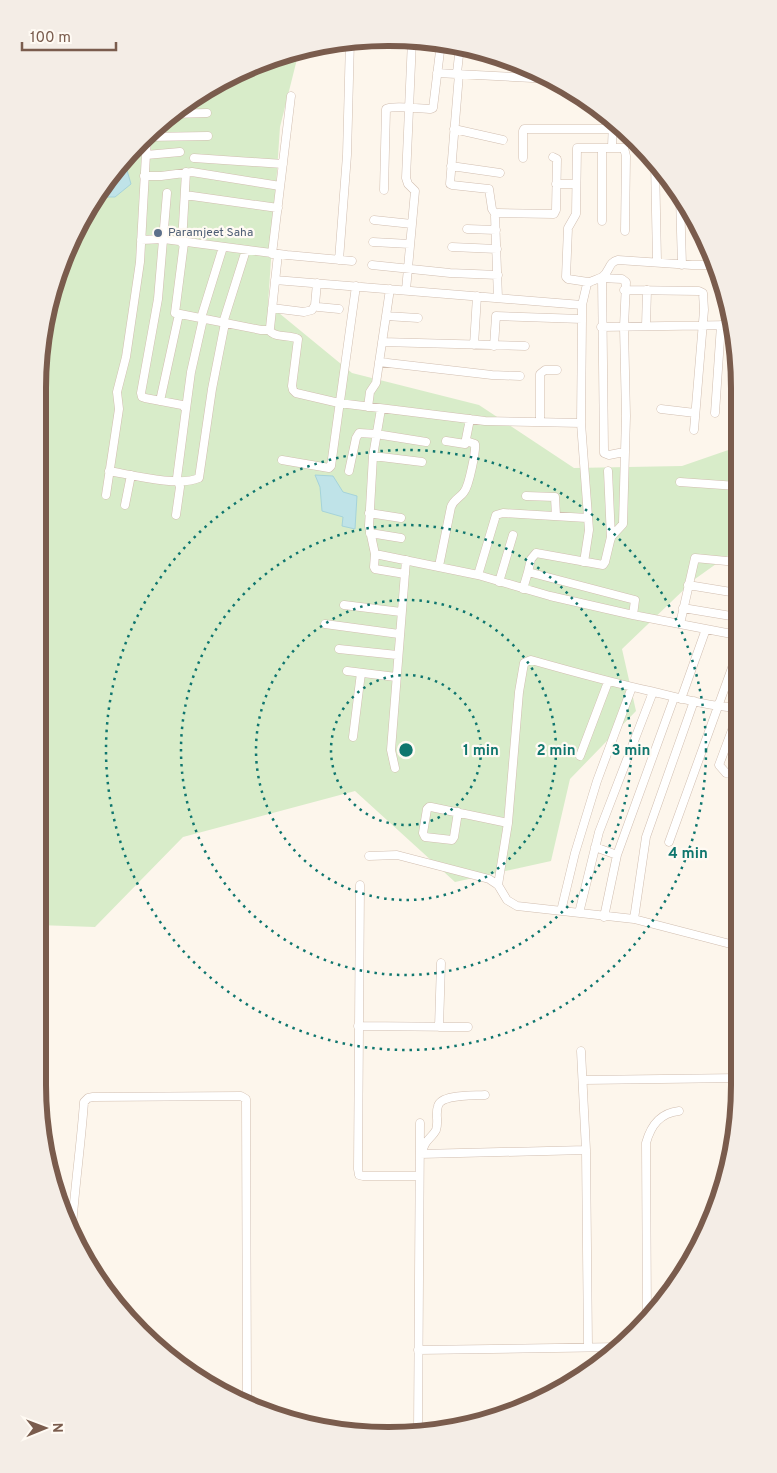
<svg xmlns="http://www.w3.org/2000/svg" width="777" height="1473" font-family="Overpass,sans-serif">
<style>
.green{fill:#d8ecc9}
.water{fill:#bfe3e8;stroke:#a5d3da}
.lines{fill:none;stroke-linecap:round;stroke-linejoin:round}
.minor-casing{stroke:#d1beb0;stroke-width:9}
.minor{stroke:#fff;stroke-width:8}
.ring{fill:none;stroke:#0f766e;stroke-width:2.5;stroke-dasharray:2.5 5}
.service-dot{fill:#5c6f8a;stroke:#fffaf3;stroke-width:2}
.labels{text-anchor:middle;dominant-baseline:central;stroke-width:4.5;stroke-linejoin:round;paint-order:stroke}
.service-label{font-size:12px;fill:#4e5e75;stroke:#fffaf3;text-anchor:start}
.rim{fill:none;stroke:#7a5c4d;stroke-width:6}
.centre{fill:#0f766e;stroke:#fffaf3;stroke-width:2.5}
.ring-label{font-size:15px;text-anchor:middle;font-weight:bold;fill:#0f766e;stroke:#fffaf3;stroke-width:4.5;stroke-linejoin:round;paint-order:stroke}
</style>
<rect width="100%" height="100%" fill="#fdf6ec"/>
<path class="green" d="M299 51 280 127 268 304 352 373 479 405 574 468 682 466 737 447V549L695 579 622 649 636 711 570 779 551 861 455 882 355 791 183 837 95 927 38 925V366L50 297 74 233 110 175 157 124 213 84 276 56Z"/>
<path class="water" d="M124 160 131 184 115 197H102C100 182 114 170 124 160Z
M315 475 333 476 343 492 357 496 355 529 342 526 343 517 322 511 320 487Z"/>
<g class="lines">
<defs>
<path id="minor" d="M395 39 423 40
M437 73 552 79
M457 73 460 46
M459 74 450 184 452 185 489 189 492 209 496 215
M172 114 207 113
M454 129 503 140
M146 137 208 136
M612 147 613 120
M602 148V221
M146 155 180 152
M194 158 283 164
M523 158V131L524 129H613
M655 162 657 261
M451 166 500 173
M144 176H161L192 172 280 186
M556 184H575
M384 190 386 109C393 105 421 109 431 109L433 108 441 43
M167 193 158 299 141 393 142 397 145 398 182 405 186 409 177 478 180 487 176 515
M185 195 278 208
M680 197 682 265
M374 220 412 224
M467 229 496 230
M141 240 164 239 287 255 352 261
M373 242 410 244
M182 243 186 172
M184 243 175 313 261 330H268L270 328 278 254
M452 247 497 249
M272 254 291 96
M339 260 347 155 350 40
M372 265 450 273 498 275
M602 277 604 450V453L609 455 624 452
M275 280 582 305
M588 282 568 279 566 277 568 228 576 214 577 148H624L626 156 625 231
M317 283 315 305 318 307 339 309
M406 290 415 191 408 184 406 178 412 40
M624 290 699 291 703 293 704 310 694 430
M498 298 495 216 498 213 554 214 556 210 557 159 553 157
M272 308 304 312 312 310 315 305
M386 316 418 318
M201 318 223 247
M223 323 246 250
M646 326 647 290
M601 327 732 325
M269 330C276 339 289 334 298 339L292 386 293 390 296 393 339 403 485 421 581 423
M382 342 525 346
M474 345 477 296
M494 346 496 316 582 319
M379 362 492 375 520 376
M160 401 179 314
M368 407 370 392 376 383 390 289
M186 409 191 372 203 319
M381 409 373 456 369 526 375 554 478 575
M661 409 695 413
M715 413 721 325
M540 422V374L545 370H557
M446 441 465 444 470 419
M373 456 422 462
M282 460 329 468 331 466 356 286
M109 471C132 475 179 487 199 478L212 389 225 323
M349 471 356 438 359 433 376 434 426 442
M608 471 611 538
M680 482 737 486
M106 495 119 409 117 392 126 357 140 262 147 136
M526 496 555 497 556 516
M125 505 131 475
M369 513 401 518
M587 518 503 513 496 515 478 575 550 596 633 615 737 635
M370 533 401 538
M375 554 374 567 375 569 405 574
M584 562 589 530 581 423 582 319V305L587 284C591 280 597 280 602 277 610 272 608 262 618 260L692 265H716
M439 566 451 507C454 499 460 498 464 492 469 486 476 451 475 444L466 441
M528 572 531 559 536 553 603 565 605 562 611 537 623 524 626 416 624 327 626 282 622 279 601 278
M499 582 513 535
M688 585 737 593
M523 589 528 572 635 600 633 615
M344 605 401 612
M683 608 737 617
M325 624 399 634
M680 624 695 558 737 562
M339 649 397 655
M347 671 396 677
M681 699 706 629
M738 714 719 765 726 773 738 776
M353 737 361 673
M580 756 608 682
M395 768 391 750 406 560
M458 812 454 837 452 840 425 837 423 833 427 809 429 807H431L508 823
M669 842 737 654
M595 847 617 855
M369 856 397 855 489 879 498 885 507 900 517 906 634 919 738 946
M360 885 358 1169 359 1175 363 1176H419
M498 885 508 823 519 692 524 663 531 660C570 671 610 682 650 691 679 698 708 706 738 708
M561 911 575 853 597 781 632 687
M579 913 599 832 653 692
M604 917 617 855 674 698
M634 919 646 837 694 701
M358 1026 468 1027
M439 1027 441 963
M581 1051 586 1150 588 1346
M584 1080 739 1078
M423 1153C422 1142 432 1138 436 1130 439 1122 435 1114 438 1106 441 1094 474 1096 485 1095
M420 1154 586 1150
M72 1227C75 1185 81 1144 84 1102L88 1098 93 1097 241 1096 246 1099 247 1400
M647 1319 646 1143C651 1125 660 1113 679 1111
M418 1350 620 1347
M418 1433 420 1123"/>
</defs>
<use href="#minor" class="minor-casing"/>
<use href="#minor" class="minor"/>
</g>
<g class="ring">
<circle cx="406" cy="750" r="75"/>
<circle cx="406" cy="750" r="150"/>
<circle cx="406" cy="750" r="225"/>
<circle cx="406" cy="750" r="300"/>
</g>
<circle class="service-dot" cx="158" cy="233" r="5"/>
<g class="labels">
<g class="service-label">
<text x="168" y="233">Paramjeet Saha</text>
</g>
</g>
<path d="M0 0H777V1473H0ZM388 46H389A342 342 0 0 1 731 388V1085A342 342 0 0 1 389 1427H388A342 342 0 0 1 46 1085V388A342 342 0 0 1 388 46Z" fill="#f4ede6" fill-rule="evenodd"/>
<path class="rim" d="M388 46H389A342 342 0 0 1 731 388V1085A342 342 0 0 1 389 1427H388A342 342 0 0 1 46 1085V388A342 342 0 0 1 388 46Z"/>
<circle cx="406" cy="750" r="8" class="centre"/>
<g class="ring-label">
<text x="481" y="755">1 min</text>
<text x="556" y="755">2 min</text>
<text x="631" y="755">3 min</text>
<text x="688" y="858">4 min</text>
</g>
<g transform="translate(45 1428) rotate(89)" stroke="#fffaf3" stroke-width="4" paint-order="stroke">
<path d="M0-4L9 19L0 12L-9 19Z" fill="#7a5c4d"/>
<text y="-8" font-size="14" font-weight="bold" text-anchor="middle" fill="#7a5c4d">N</text>
</g>
<path d="M22 42v8h94v-8" fill="none" stroke="#7a5c4d" stroke-width="2.5"/>
<text x="30" y="42" font-size="15" fill="#7a5c4d" stroke="#fffaf3" stroke-width="4" paint-order="stroke">100 m</text>
</svg>
